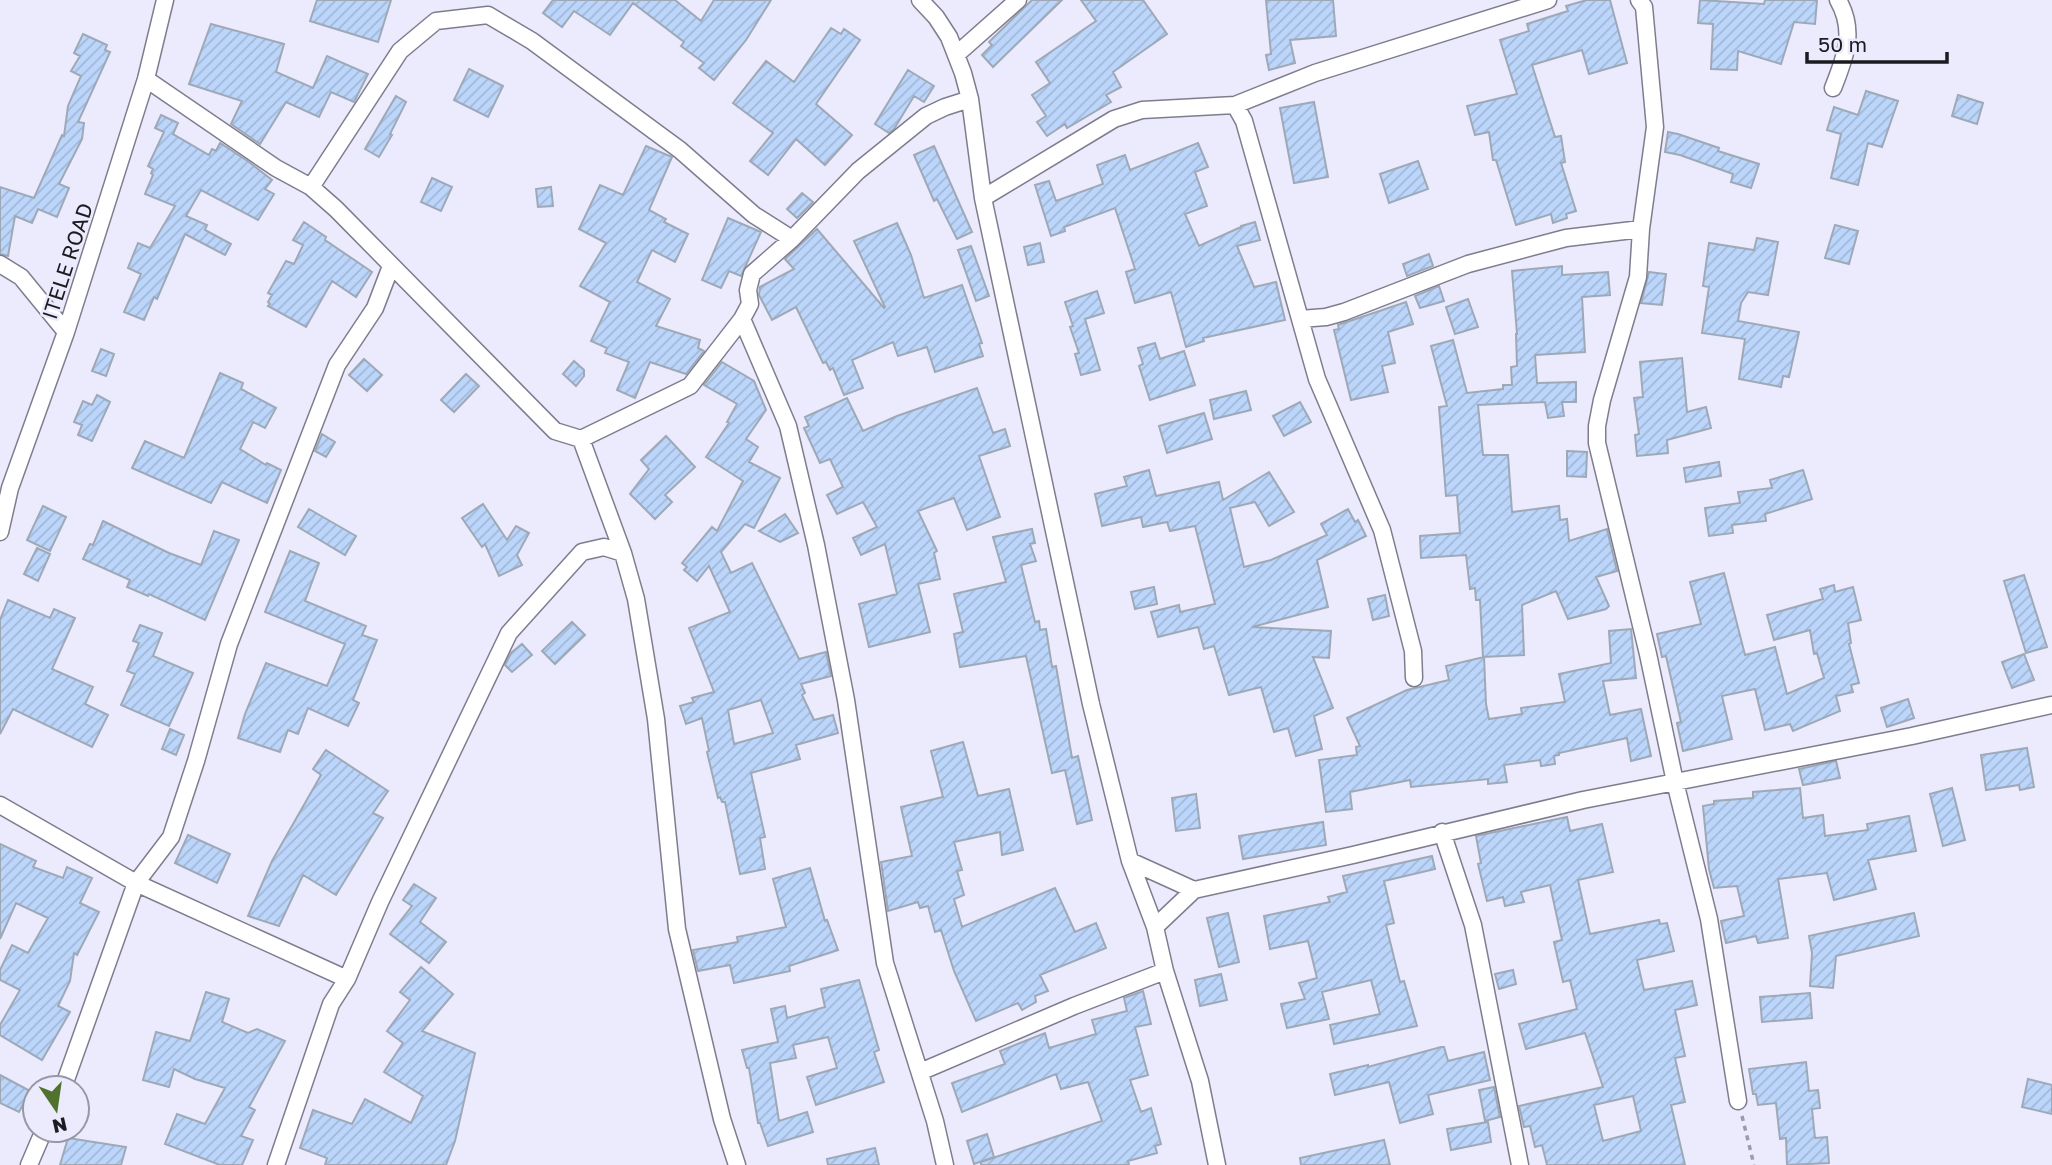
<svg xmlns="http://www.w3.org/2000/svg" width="2052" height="1165" font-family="'Golos Text',sans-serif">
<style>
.building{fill:url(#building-hatch);stroke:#9ea9b8;stroke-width:2;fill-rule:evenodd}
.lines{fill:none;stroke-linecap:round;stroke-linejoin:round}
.street-casing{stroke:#7e7d8d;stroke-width:19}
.path{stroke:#9c9ba9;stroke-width:3.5;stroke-dasharray:5 5;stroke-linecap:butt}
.street{stroke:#fff;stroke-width:16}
.labels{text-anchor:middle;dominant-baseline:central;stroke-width:5;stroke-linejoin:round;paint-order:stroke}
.street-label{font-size:21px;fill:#1b1b21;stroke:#eceafd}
</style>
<defs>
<pattern id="building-hatch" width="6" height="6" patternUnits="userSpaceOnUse" patternTransform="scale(1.75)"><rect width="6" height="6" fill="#bcd6fb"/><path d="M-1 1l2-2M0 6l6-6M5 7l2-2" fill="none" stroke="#a1b7d7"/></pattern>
</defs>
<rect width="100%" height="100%" fill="#eceafd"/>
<path class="building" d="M317 0H391L378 42 310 21Z
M553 0H675L701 21 714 0H771L746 40 714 80 699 68 704 63 681 46 684 42 633 3 610 35 574 11 562 27 543 13Z
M1032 0H1062L993 67 982 55 992 45 989 42Z
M1081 0H1143L1167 34 1113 72 1121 87 1106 95 1111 102 1067 128 1065 124 1047 136 1037 122 1046 116 1032 95 1050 83 1036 62 1096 21Z
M1266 0H1333L1336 36 1290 40 1295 63 1269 70 1266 55 1271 54Z
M1587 0H1610L1627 63 1589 74 1582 50 1532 65 1555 137 1561 136 1565 162 1561 163 1576 211 1566 214 1567 218 1553 223 1551 214 1516 225 1496 160H1493L1489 132 1475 135 1467 106 1517 94 1500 40 1529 31 1527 24 1568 11 1566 6Z
M1700 0 1764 4 1765 0H1817L1815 24 1794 22 1781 64 1738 51 1737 70 1711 69 1713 24 1698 23Z
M211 24 284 44 276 72 313 88 327 56 368 74 354 102 331 92 319 117 286 102 260 144 231 124 242 101 189 84Z
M831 28 841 34 844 29 860 40 816 104 852 135 825 165 796 139 768 175 750 161 773 133 733 103 766 61 794 82Z
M83 34 107 45 105 50 110 52 78 122 84 123 82 139 59 184 69 188 57 217 38 209 32 223 15 216 8 256 0 254V187L34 198 62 135 64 136 68 106 81 76 71 71 80 56 74 53Z
M469 69 503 86 488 117 454 100Z
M908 70 934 86 924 102 914 96 894 129 889 133 875 124Z
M1866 91 1898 101 1882 147 1868 143 1858 185 1831 178 1841 134 1827 130 1834 107 1858 115Z
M1958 95 1983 103 1977 124 1952 116Z
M396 96 406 102 390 134 392 135 379 157 365 149Z
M1314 102 1328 177 1294 183 1280 108Z
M161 115 178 123 173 134 209 155 212 149 216 151 220 143 249 162 272 180 265 189 274 194 258 220 201 190 186 216 207 225 205 230 231 244 225 255 185 234 157 299 154 297 144 320 124 312 141 274 128 268 138 243 150 248 175 206 145 194 153 175 151 173 153 169 148 166 164 132 155 128Z
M1668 132 1678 134 1719 148 1718 151 1759 164 1751 188 1731 182 1733 174 1680 155 1665 152Z
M1198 143 1208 167 1195 172 1207 206 1185 214 1199 246 1241 227V226L1255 222 1260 240 1237 246 1254 287 1276 282 1285 320 1203 338 1204 341 1186 347 1171 292 1135 303 1126 272 1135 269 1115 208 1064 227 1065 231 1051 236 1035 185 1049 181 1056 201 1103 184 1097 165 1125 155 1130 170Z
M646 146 672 157 649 210 666 219 664 222 688 234 675 262 652 250 637 282 670 299 656 326 700 340 698 348 704 351 686 374 650 362 635 398 617 390 629 362 605 353 607 348 591 341 610 302 580 286 606 243 579 229 600 185 623 195Z
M934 146 972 232 957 239 937 199 934 201 914 155Z
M1418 161 1428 189 1389 203 1380 174Z
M432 178 452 187 441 211 421 202Z
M551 187 553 206 538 207 536 189Z
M802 193 813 202 797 218 787 209Z
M728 218 761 232 741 276 729 271 721 288 702 280Z
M304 222 326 237 325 240 372 272 356 297 332 281 306 327 268 306 270 304 268 302 272 295 268 293 286 261 294 264 303 245 293 240Z
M897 223 911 255 924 298 962 285 982 343 979 344 983 356 935 372 927 347 898 356 893 342 852 360 863 388 844 395 833 368 830 370 826 362 823 363 796 307 772 320 759 295 760 287 794 269 785 259 817 229 884 308 885 307 854 241Z
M1835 225 1858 231 1849 264 1825 258Z
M1757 238 1778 242 1768 295 1748 292 1741 303 1738 321 1799 332 1789 377 1783 376 1781 387 1739 379 1745 339 1702 333 1709 287 1703 286 1709 243 1754 250Z
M1040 243 1044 262 1028 265 1024 247Z
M971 246 989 296 976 301 958 250Z
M1429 254 1433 266 1407 276 1403 264Z
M1562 266V275L1608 272 1610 295 1582 297 1585 352 1535 355 1537 383 1576 382V402H1562L1564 416 1548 418 1545 402 1478 405 1483 455H1508L1512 512 1559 506 1560 520 1567 519 1569 541 1607 529 1617 571 1596 577 1609 606 1606 609 1568 619 1556 591 1522 605 1524 655 1483 657 1480 600H1476L1475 588 1470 589 1466 555 1421 558 1420 536 1460 533 1457 495 1446 496 1439 407 1447 406 1431 346 1453 340 1467 393 1503 389V385H1512L1511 367 1517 366 1516 334H1517L1512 271Z
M1649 272 1666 274 1662 305 1641 303Z
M1439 286 1444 301 1420 308 1415 296Z
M1097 291 1104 313 1085 319 1100 370 1081 375 1075 354 1079 353 1070 327 1073 326 1065 302Z
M1468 299 1478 327 1455 334 1446 307Z
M1406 302 1413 324 1388 332 1395 363 1382 366 1388 392 1351 400 1334 330 1339 329 1338 325Z
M1155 343 1160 359 1184 351 1195 385 1150 400 1139 366 1143 364 1138 348Z
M101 349 114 354 106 376 92 371Z
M1682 358 1687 412 1706 407 1711 428 1667 440 1668 453 1637 456 1635 435 1639 434 1634 398 1643 397 1640 362Z
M364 359 382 375 367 391 349 375Z
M574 361 584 370V376L576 386 563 374Z
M722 362 754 381 766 410 746 439 758 447 749 462 780 478 754 528 745 524 721 552 731 573 752 563 799 659 826 652 831 676 801 684 805 693 802 695 814 720 833 715 838 733 796 745 800 759 751 773 765 837 760 838 765 869 740 874 725 802H722L720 797 718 798 707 752 709 751 702 718 686 724 680 706 694 702 692 698 714 692 689 628 730 612 709 566 697 581 684 570 687 567 682 563 712 527 717 531 743 481 706 457 729 423 727 422 737 404 704 385ZM761 700 773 733 734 744 728 710Z
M220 373 243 383 241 389 276 408 265 428 253 422 240 449 266 465 267 463 281 470 267 503 222 482 211 503 132 468 145 441 184 458Z
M466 374 479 386 454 412 441 400Z
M977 388 993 433 1005 429 1010 446 979 456 1000 517 967 530 954 498 918 511 937 551 934 553 940 579 918 584 930 632 869 647 859 604 897 594 885 544 861 555 853 538 877 527 863 502 837 514 827 495 843 487 830 459 820 463 804 428 809 426 805 417 847 398 863 431 897 416Z
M1246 391 1251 410 1214 419 1210 400Z
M97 395 110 402 92 441 78 435 82 425 74 422 83 401 92 405Z
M1300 402 1311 422 1284 436 1273 416Z
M1204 413 1212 439 1167 453 1159 426Z
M322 434 335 442 326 457 315 451Z
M666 436 695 467 665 495 672 502 655 519 630 494 649 469 641 460Z
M1567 451 1587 452 1586 477 1567 476Z
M1719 462 1721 476 1686 482 1684 468Z
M1149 470 1156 496 1219 482 1223 500 1269 472 1294 512 1269 526 1255 502 1230 508 1244 567 1271 560 1327 535 1321 524 1348 509 1355 522 1358 520 1366 536 1317 560 1328 607 1252 627 1331 631 1329 658 1313 657 1333 708 1314 716 1322 749 1296 756 1288 728 1274 732 1261 687 1229 695 1214 646 1204 649 1198 627 1158 637 1151 612 1179 605 1180 612 1215 604 1195 526 1170 531 1167 522 1143 527 1141 517 1102 526 1095 494 1127 486 1124 477Z
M1803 470 1812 499 1765 514 1766 521 1732 525 1733 533 1709 536 1705 508 1740 503 1738 492 1772 488 1770 480Z
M483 504 507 540 516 526 529 533 517 555 522 565 499 576 485 544 482 547 462 518Z
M43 506 66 517 50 551 27 540Z
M309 509 356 536 345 555 298 527Z
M785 514 798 533 780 542 759 531Z
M103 521 169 553 201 565 214 531 239 540 205 620 149 594 148 596 127 587 130 580 83 559 90 544 93 545Z
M1032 529 1035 543 1030 544 1036 561 1021 565 1035 622 1039 621 1040 630 1046 629 1052 667 1056 666 1072 758 1078 756 1092 820 1077 824 1065 770 1052 773 1026 656 960 667 954 634 963 632 954 594 1006 582 993 537Z
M37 548 50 554 38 581 24 574Z
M290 551 319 563 305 601 366 626 362 635 377 640 353 700 359 703 348 726 308 708 298 734 288 730 280 752 238 738 245 714 266 663 327 686 345 644 265 612Z
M1724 573 1745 655 1775 647 1787 694 1824 678 1817 653 1814 654 1810 630 1774 640 1767 615 1823 599 1820 589 1834 585 1835 592 1853 587 1861 620 1848 623 1851 643 1849 644 1859 683 1851 685 1853 692 1836 696 1840 711 1793 731 1790 724 1765 730 1755 689 1722 696 1732 739 1683 751 1677 723 1681 722 1666 656 1662 657 1657 634 1701 624 1690 582Z
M2024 575 2047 647 2026 653 2004 581Z
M1154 587 1157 604 1135 609 1131 592Z
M1385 595 1389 616 1373 620 1368 599Z
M8 600 50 618 54 609 75 618 52 669 93 687 85 704 108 715 92 747 13 709 0 734V620Z
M572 622 585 635 555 664 542 651Z
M140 625 162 633 153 656 193 673 169 726 121 705 135 674 127 671 139 643 133 641Z
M1631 629 1636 678 1603 681 1610 715 1641 709 1651 756 1631 761 1627 738 1559 753V755L1554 756 1555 764 1541 766 1540 760 1504 765 1507 782 1488 784V779L1411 787 1410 780 1350 792 1352 809 1326 812 1319 760 1357 755 1356 747 1360 746 1347 718 1407 690 1449 680 1446 666 1484 657 1486 704 1489 719 1522 714 1521 708 1565 702 1559 674 1611 663 1609 631Z
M522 644 532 655 512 672 505 665 511 653Z
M2024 654 2034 680 2012 688 2002 662Z
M1908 699 1914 718 1887 727 1881 708Z
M170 729 184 735 176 755 162 749Z
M963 742 978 796 1009 789 1023 850 1002 855 1000 832 954 842 962 870 957 871 964 895 954 899 962 927 1055 888 1075 932 1096 923 1106 948 1040 975 1048 991 1035 996 1036 1002 1022 1010 1018 1003 976 1021 954 971 941 930 935 932 928 906 920 908 918 902 888 911 881 862 912 856 901 807 943 797 931 751Z
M2027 748 2034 787 2020 790 2019 785 1986 790 1981 755Z
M326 750 388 791 373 813 383 818 336 895 303 875 279 926 248 916 272 861 321 775 313 769Z
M1836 761 1840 778 1803 785 1799 769Z
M1800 788 1803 818 1823 815 1825 836 1868 830 1867 824 1909 816 1916 851 1868 860 1876 889 1834 900 1827 873 1778 879 1788 938 1758 943 1756 936 1726 943 1721 921 1744 916 1737 886 1714 888 1709 869 1703 806 1714 804V801L1753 798V792Z
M1952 788 1965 840 1943 846 1930 794Z
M1196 794 1200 828 1176 831 1172 798Z
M1567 817 1570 831 1602 824 1613 872 1578 880 1590 934 1659 920 1660 924 1667 923 1674 951 1637 960 1644 990 1692 981 1697 1005 1675 1010 1685 1056 1675 1058 1685 1102 1671 1105 1685 1165H1547L1542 1145 1535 1147 1530 1126 1524 1127 1519 1106 1603 1087 1585 1033 1526 1049 1519 1024 1577 1009 1570 980 1563 982 1554 942 1562 940 1550 885 1521 892 1524 902 1505 906 1503 897 1487 901 1478 864 1481 863 1476 836ZM1633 1096 1641 1131 1603 1141 1594 1105Z
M1323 822 1326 845 1243 859 1239 836Z
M188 835 230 854 217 883 175 863Z
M0 844 36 861 33 867 63 878 67 867 92 878 80 903 99 912 77 955 74 953 70 981 58 1006 70 1012 42 1060 0 1035V1025L20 990 0 980V970L12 945 28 953 48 918 16 903 0 939Z
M1432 856 1435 869 1384 881 1394 923 1386 925 1400 982 1404 981 1417 1026 1334 1044 1330 1025 1380 1014 1371 980 1322 992 1329 1019 1287 1028 1281 1004 1305 999 1299 983 1317 978 1308 941 1270 949 1264 916 1330 902 1328 897 1347 892 1343 876Z
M810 868 825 921 827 920 838 950 789 966 790 971 734 983 730 965 698 971 693 950 738 942 737 937 786 927 773 879Z
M414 884 436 898 420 922 446 942 429 963 390 934 412 906 403 900Z
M1228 913 1239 962 1219 967 1207 918Z
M1914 913 1919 936 1836 956 1833 988 1810 986 1812 953 1809 936Z
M421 967 453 994 422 1031 475 1053 455 1141 446 1165H325L327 1158 300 1148 313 1110 352 1124 365 1099 411 1123 423 1096 384 1072 403 1043 387 1031 410 1000 400 992Z
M1513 970 1516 984 1499 989 1495 974Z
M1221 974 1227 1000 1200 1006 1195 980Z
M859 980 879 1050 874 1052 884 1082 816 1105 807 1077 837 1068 828 1037 793 1045 796 1058 770 1063 779 1121 807 1112 813 1132 768 1146 760 1123H758L749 1068H747L742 1050 778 1042 771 1009 785 1006 787 1018 825 1007 821 989Z
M1143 991 1151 1024 1135 1027 1148 1075 1130 1080 1141 1112 1151 1108 1161 1144 1155 1146 1157 1153 1128 1161 1129 1165H981V1162L1102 1121 1088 1082 1061 1089 1056 1074 962 1112 952 1083 1005 1064 1000 1051 1045 1033 1049 1048 1096 1034 1092 1020 1127 1011 1124 998Z
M206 992 229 999 222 1022 248 1033 257 1029 285 1041 249 1107 255 1110 241 1136 253 1140 242 1165H220L165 1144 177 1114 205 1124 225 1088 195 1079 174 1069 169 1087 143 1080 156 1032 190 1041Z
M1810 993 1812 1018 1762 1022 1760 997Z
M1441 1047H1444L1448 1061 1484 1052 1490 1080 1428 1095 1433 1114 1400 1123 1389 1082 1335 1095 1330 1074 1368 1065V1067Z
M1806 1062 1809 1091 1818 1090 1820 1108 1812 1109 1815 1138 1827 1137 1829 1163 1787 1165 1786 1138 1780 1139 1776 1103 1758 1105 1756 1094H1753L1749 1069Z
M0 1075 30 1091 19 1112 0 1103Z
M2028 1079 2052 1085V1114L2022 1107Z
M1494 1087 1500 1117 1485 1121 1479 1090Z
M1488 1122 1491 1142 1451 1150 1447 1129Z
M987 1134 994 1157 974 1164 967 1141Z
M68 1138 126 1147 121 1165H60Z
M1384 1140 1390 1165H1301L1300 1158Z
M875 1148 879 1165H828L827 1159Z"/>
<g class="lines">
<defs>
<path id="street" d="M920 0 936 17 949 37 963 73 970 99 983 198 1091 704 1130 861 1155 927 1165 971 1200 1081 1217 1165
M1639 0 1644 7 1655 127 1641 229 1638 277 1602 400 1597 426V443L1648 654 1675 782 1709 919 1738 1101
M957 54 1018 0
M146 79 276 168 311 187 336 209 555 431 581 439 690 386 742 319 750 304 748 290 752 274 792 239 858 171 926 116 945 107 970 99
M1833 88C1845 58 1856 31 1838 0
M1235 105 1244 121 1317 379 1382 530 1413 651 1414 678
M311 187 400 51 436 21 488 15 532 41 680 150 754 215 792 239
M983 198 1114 119 1142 110 1235 105 1315 73 1548 0
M0 264 21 277 66 332
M742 319 788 426 816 545 846 700 885 963 935 1121 945 1165
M1300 319 1326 317 1344 312 1468 264 1566 238 1641 229
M581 439 623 553 636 599 656 719 677 929 722 1119 737 1165
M0 532 10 488 66 332 146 79 165 0
M0 805 136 883 347 979 331 1004 276 1165
M1442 832 1473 925 1520 1165
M1130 861 1194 890
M1155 927 1194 890 1353 855 1583 800 1912 736 2051 705
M347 979 380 902 509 633 582 552 604 547 623 553
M920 1072 1074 1006 1165 971
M63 1088 136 883 171 837 196 761 229 644 337 365 375 308 391 266
M29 1165 44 1130"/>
</defs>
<use href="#street" class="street-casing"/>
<path class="path" d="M1742 1116 1754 1165"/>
<use href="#street" class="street"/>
</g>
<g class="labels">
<g class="street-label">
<text transform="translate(67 261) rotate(-72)">ITELE ROAD</text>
</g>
</g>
<g transform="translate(56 1109) rotate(167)"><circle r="33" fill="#eceafd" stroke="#9897a5" stroke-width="2"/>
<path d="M0-5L12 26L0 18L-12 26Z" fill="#4f732c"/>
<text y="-10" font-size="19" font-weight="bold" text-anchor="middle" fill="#1b1b21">N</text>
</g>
<path d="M1807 52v10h140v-10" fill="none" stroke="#1b1b21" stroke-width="3.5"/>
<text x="1818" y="52" font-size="21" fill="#1b1b21" stroke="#eceafd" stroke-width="5" paint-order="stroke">50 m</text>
</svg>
